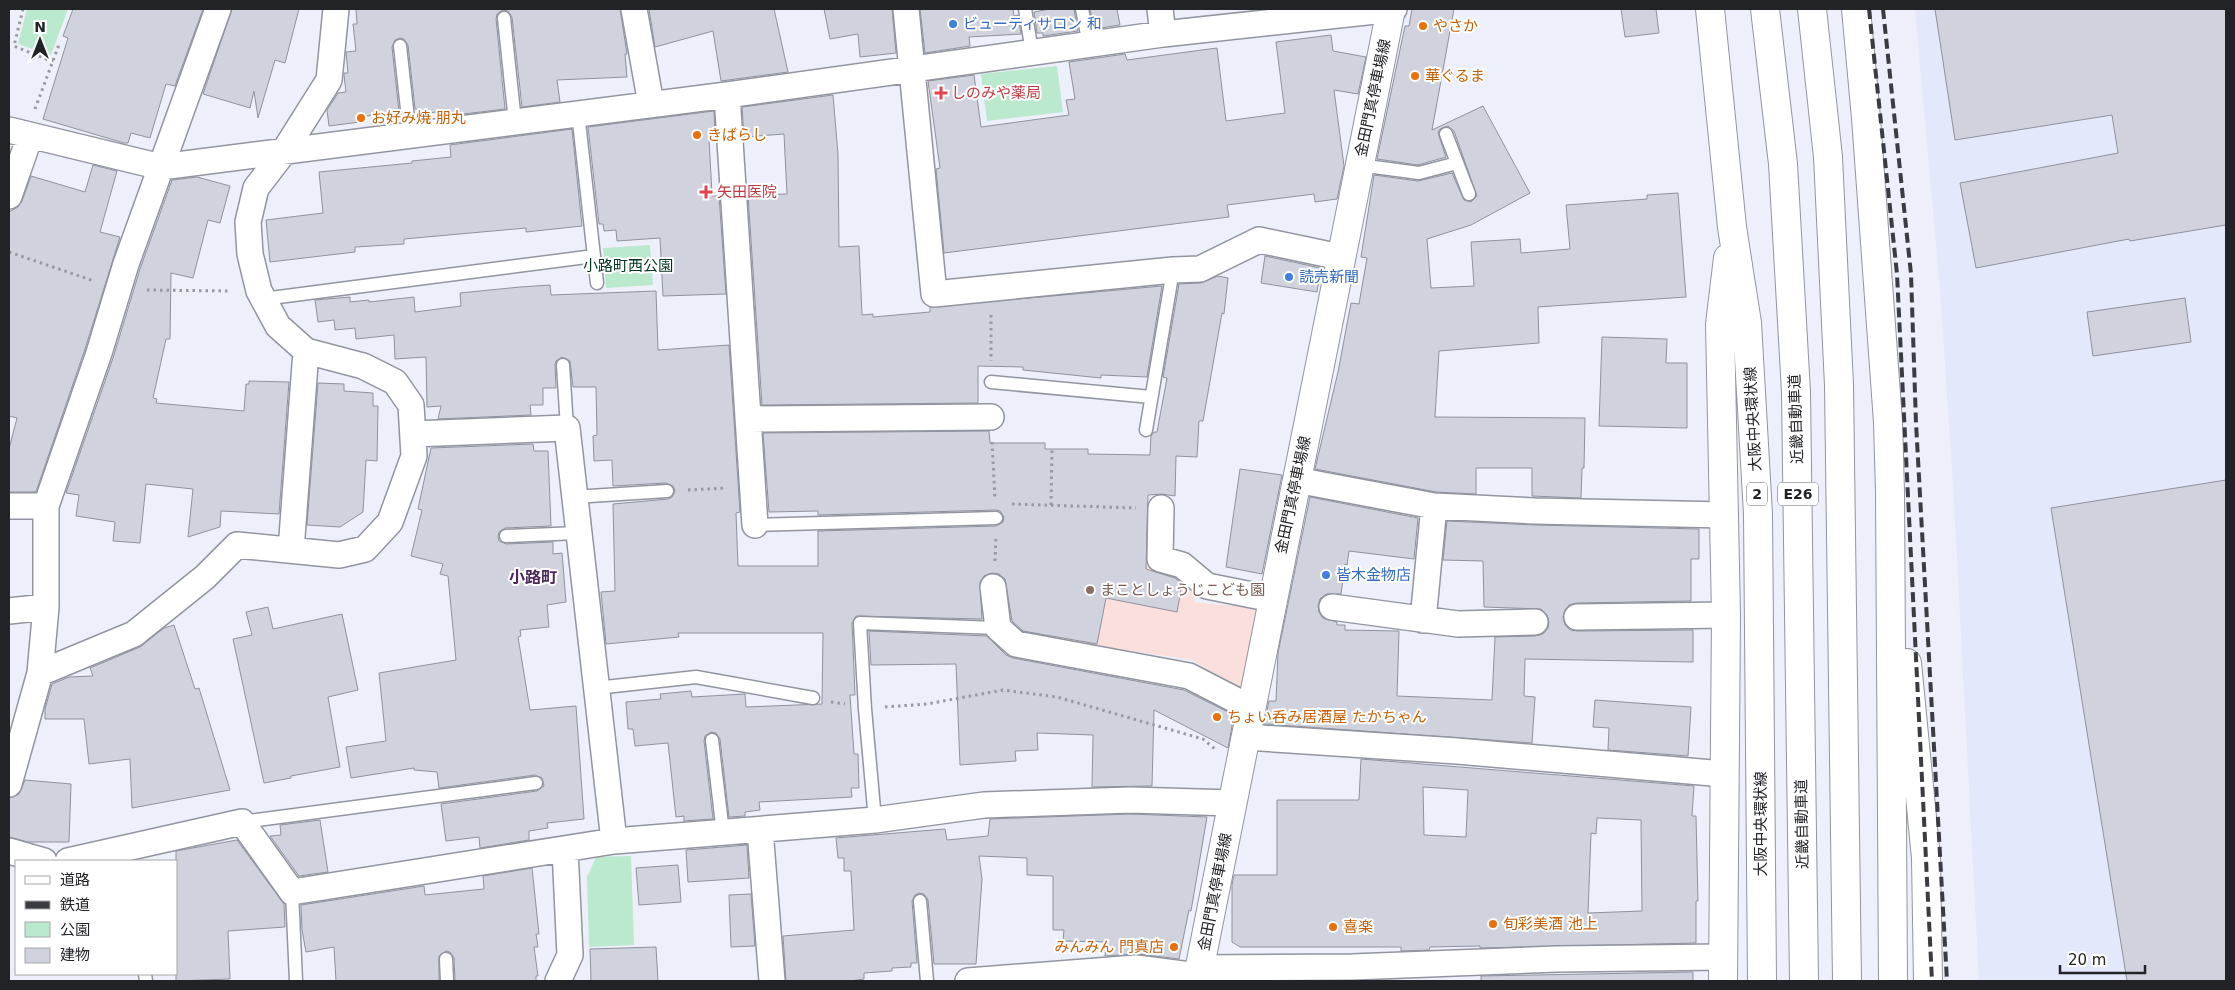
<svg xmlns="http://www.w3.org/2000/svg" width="2235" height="990" font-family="'DejaVu Sans','Noto Sans JP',sans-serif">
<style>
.built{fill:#e3e8fa}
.education{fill:#fadfdd}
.green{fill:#bae9ce}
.building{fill:#d0d3dd;stroke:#8f929c;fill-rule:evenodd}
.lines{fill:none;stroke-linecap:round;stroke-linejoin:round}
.lane-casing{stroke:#92959f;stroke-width:15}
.street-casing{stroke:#92959f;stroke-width:28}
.secondary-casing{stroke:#92959f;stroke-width:30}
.primary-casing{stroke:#92959f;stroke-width:30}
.highway-casing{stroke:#92959f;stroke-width:30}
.path{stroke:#9799a1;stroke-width:3;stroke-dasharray:2.5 4;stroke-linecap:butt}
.lane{stroke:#fff;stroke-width:12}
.street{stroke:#fff;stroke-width:25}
.secondary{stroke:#fff;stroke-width:28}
.primary{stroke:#fff;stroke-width:28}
.highway{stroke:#fff;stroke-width:28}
.rail{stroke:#3b3c41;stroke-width:4;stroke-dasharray:10 5;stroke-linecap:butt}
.shop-dot{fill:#3f7fe0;stroke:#fff;stroke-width:2}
.food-dot{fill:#e8710a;stroke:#fff;stroke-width:2}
.health-dot{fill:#e0444e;stroke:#fff;stroke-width:2}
.education-dot{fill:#8d6e63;stroke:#fff;stroke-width:2}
.labels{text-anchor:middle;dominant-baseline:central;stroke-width:4;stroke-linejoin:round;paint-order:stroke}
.shield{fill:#fff;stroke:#646568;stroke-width:1}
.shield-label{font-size:14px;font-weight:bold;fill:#222327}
.shop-label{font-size:15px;fill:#366cbe;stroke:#fff;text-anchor:start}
.food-label{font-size:15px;fill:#c56008;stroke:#fff;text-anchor:start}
.health-label{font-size:15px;fill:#be3a42;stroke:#fff;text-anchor:start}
.street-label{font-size:15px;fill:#222327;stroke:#fff}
.park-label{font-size:15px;fill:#01331e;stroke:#fff}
.education-label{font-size:15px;fill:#785e54;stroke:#fff;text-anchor:start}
.neighbourhood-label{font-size:16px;font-weight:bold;fill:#4c265d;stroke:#fff}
</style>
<rect width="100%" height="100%" fill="#edf0fa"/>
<path class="built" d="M1915 9H2226V981H1979L1954 501 1940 290Z"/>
<path class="education" d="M1040 546 1178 568 1197 586 1194 602 1260 609 1242 690 1192 660 1023 634Z"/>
<path class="green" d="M27 9H68L51 55 18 44Z
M1057 66 1063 112 987 121 981 74Z
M650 245 653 285 606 288 603 248Z
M631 856 634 945 589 947 587 877 596 857Z"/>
<path class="building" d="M73 9H203L175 86 166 84 150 138 131 133 128 143H124L43 119 68 38 63 36Z
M232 9H299L285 63 275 60 258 118 254 91 250 108 203 94Z
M356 9H620L627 54H625L627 77 557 80 560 102 522 107 512 17 508 11 503 10 497 14 496 19 505 109 447 116 446 111 418 114V109H415L408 45 404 39 400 38 395 40 392 47 399 112 359 117 360 122 329 126 327 110 338 93 346 92 344 75V73H348L346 52 356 51 353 24H357Z
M649 9H774L788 72 721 81 713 31 655 47Z
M824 9H892L896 53 860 57 858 34 830 39Z
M920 9H1013L1014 16 1018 15 1021 34 969 37 970 46 925 53Z
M1050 9H1074L1078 31 1043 36V33H1037L1034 12Z
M1090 9H1117L1120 25 1094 29Z
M1412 9H1454L1432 130 1483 106 1530 193 1471 225 1427 239 1431 288 1474 286 1471 242 1520 239 1521 253 1570 249 1566 205 1647 199V195L1678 193 1686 297 1538 307 1539 343 1439 351 1435 417 1585 418 1584 468H1582L1581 498 1532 496V468H1476V494L1436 492 1315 469 1338 372 1351 303 1359 304 1367 258 1361 257 1374 175 1418 181 1452 173 1464 200 1471 202 1477 196 1454 131 1448 126 1440 129 1438 133 1446 157 1418 165 1377 159 1405 26H1409Z
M1621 9H1656L1659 33 1625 37Z
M1935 9H2226V225L2130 241 2129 239 1976 268 1960 183 2118 153 2112 115 1955 140Z
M1331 35 1333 51 1366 57 1358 94 1334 90 1344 166 1337 199 1315 202 1314 194 1227 205 1229 217 944 253 936 169 940 168 928 81 974 75 981 127 1069 115 1066 100 1075 99 1069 62 1125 54 1127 60 1217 48 1226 121 1285 113 1276 42Z
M833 95 838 154 839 247 859 246 862 315 873 314V317L930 312V307L1162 286 1147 377 1101 375V378L1023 370V367L978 366V403L762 405 748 195 787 194 784 134 744 137 742 107Z
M714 111 715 139H709L712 194V196H719L726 294 663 296 660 238 617 241 616 230 604 231 603 224H599L588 127Z
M572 129 582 226 526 232V228L404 239V244L355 247V252L270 262 266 220 323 213 319 172 412 163V161L451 157 450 145Z
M93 165 117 171 100 232 120 237 85 349 37 489 35 492H9V449L17 418 9 416V212L18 207 22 201 31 176 85 192Z
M197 177 230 186 220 223 208 220 193 278 171 273 170 339H166L153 398 157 399 156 403 244 411 246 384H249V381L289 382 279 514 221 511 220 527 188 537 193 489 146 484 140 543 113 541 115 522 76 516 79 495 66 493 113 358 140 269 172 180Z
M1265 256 1321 268 1317 292 1261 283Z
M1218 276 1228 278 1224 314 1222 313 1203 421H1199L1197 457 1176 456 1175 496 1162 494 1148 495 1146 569 1175 578 1182 584 1177 612 1106 598 1097 644 1023 631 1012 621 1005 579 999 574 992 573 984 576 980 582 982 619 856 616 852 623 855 695H850L854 754H858L859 788H851L852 797 759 802 760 810 745 812V816L729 817 720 739 716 733 711 732 705 736 704 741 713 819 684 821V816L676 817 668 743 635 746 633 729H628L626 702 661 699 660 694 691 691 692 697 745 694 746 707 822 704 823 633H678L679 637 606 644 601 592 615 591 613 504 668 499 672 497 675 491 673 486 666 483 613 486 612 460 594 461 593 436 597 435 596 387H573L570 361 562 357 556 361 555 365 556 388H543V405H530L531 415 438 419 441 406 427 407 426 357 395 359 394 335 356 339 355 328 335 330 334 320 318 322 315 300 350 297V302L369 300V302L414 297 415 312 461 306 460 293 520 287 550 285 551 295 656 291 658 350 729 345 740 512 736 513 738 566H818V531L996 526 1003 522 1004 517 1000 511 996 510 818 515V511L769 512 763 433 989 431 990 443H1045V449H1088V454L1150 455 1151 436 1154 432H1157L1167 378 1163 377 1179 284 1201 283Z
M2185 298 2191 342 2093 356 2087 312Z
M1602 337 1667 339 1666 363H1687V428L1599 426Z
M318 383 344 384V391L373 393V406H378L377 461 366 460 363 512 340 527 307 525Z
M533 444 534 451H548L551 526 505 528 499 532 498 537 499 541 506 544 553 542V554L562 553 566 602 547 605 549 627 520 630 521 636 518 637 530 710 576 706 584 819 547 823 548 828 529 831V840L480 848 479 837 446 841 441 804 537 791 544 786 542 778 535 775 439 788 437 772 414 770V768L351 778 346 747 386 741 379 673 456 660 448 576 440 574 443 564 411 556 422 510 418 509 431 448Z
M1240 469 1282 475 1262 574 1226 567Z
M2226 480V981H2127L2051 508Z
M1310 497 1418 518 1414 559 1349 551 1347 565 1345 564 1341 594H1326L1320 599 1318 606 1319 612 1323 618 1337 622V625H1345V630L1399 631 1397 696 1492 700 1495 637 1535 636 1543 634 1548 628 1549 622 1547 615 1541 609 1484 607 1483 561 1443 560 1447 521 1535 525 1699 529V559H1691V601L1577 603 1569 605 1565 610 1563 617 1565 625 1570 630 1577 631 1693 630V662L1525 659 1524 696 1535 697 1532 743 1264 724 1269 701H1276L1278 653Z
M268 607 273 629 342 614 358 690 328 697 340 767 291 776V778L264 783 233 639 252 635 246 612Z
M174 625 195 689 199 688 230 790 132 808 130 759 89 764 84 719H45V709L52 684 69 677 93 676 90 668 140 647 164 628Z
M869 631 987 636 1006 655 1013 658 1184 690 1234 715 1228 748 1154 710 1152 786 1092 787 1093 735 1037 733 1038 750 1015 751 1016 761 960 765 956 664 871 665Z
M1595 700 1691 707 1688 756 1608 750 1609 728 1593 727Z
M1361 759 1694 786 1692 816H1696L1698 901H1696V943L1480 948V946L1430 947 1429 950 1401 951V947H1240L1232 942V885L1234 875H1277V800H1359ZM1423 787 1468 790 1466 837 1424 835ZM1597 818 1641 820 1642 911 1588 913 1591 833 1596 834Z
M25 780 71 784 69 842H28L9 837V798L19 794Z
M1130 814 1207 817 1191 911 1189 910 1179 959 1138 954 1105 956 1106 942 1063 941 1064 930H1053V876L1027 875V858L979 856 982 879 976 964H934L928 900 924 894 919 893 915 895 912 901 917 963H911V967L892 968V971L864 973V979L850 981H786L783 936 854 930 851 871H844V858H838L836 838 945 829 947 840 988 836 990 819Z
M320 820 328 872 299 876 270 836 281 835 280 825Z
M237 840 284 904 285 927 228 931 230 979 176 981V851Z
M747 845 749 878 688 882 686 850Z
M678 865 681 902 639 905 636 868Z
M532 868 539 934H536L538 947H534L538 976H536V981H455L454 958 450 952 446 951 439 956V981H336L334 947 306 952 302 930 301 905 424 886 425 895 484 889 483 876Z
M751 894 755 946 731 947 729 895Z
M656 947 658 981H591L590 949Z
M1693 972V981H1481V976Z"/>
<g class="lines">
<defs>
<path id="lane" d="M1025 9 1032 52
M1082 9 1089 45
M504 18 515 122
M400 46 410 136
M578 113 597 283
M1446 134 1469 194
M1359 165 1419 173 1457 163
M263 299 594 256
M563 365 567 428
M991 382 1151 397
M1146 430 1173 270
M574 497 667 491
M755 525 996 518
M506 536 578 533
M596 688 696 677 813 698
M712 740 723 833
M875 820 865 709 860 623 998 628
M242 822 536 783
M292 892 296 981
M920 901 927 981
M446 959 447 981
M145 974 146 981"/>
<path id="street" d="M634 9 651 104
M906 9 934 294 1173 270 1200 269 1259 240 1340 257
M1160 9 1163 34
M727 95 755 525
M9 130 161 167 727 95 1163 34 1394 9
M9 196 30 136
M748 419 991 417
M413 434 567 428 614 841
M1296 480 1434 506 1535 511 1725 515
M9 506H46
M1161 508 1160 559 1182 565 1207 586 1272 599
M291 550 306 351
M993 587 998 628 1016 644 1189 676 1251 708
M1332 607 1458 624 1535 622
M9 611 46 607
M1577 617 1726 615
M1423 620 1434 506
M40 673 134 634 205 577 237 545 339 555 365 549 390 522 414 456 411 405 395 382 363 366 306 351 278 326 259 291 250 254 248 222 256 188 283 153 329 80 336 9
M1245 737 1457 751 1724 774
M9 784 40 673 46 607V506L99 353 126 264 218 9
M760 830 772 981
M9 851 44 861
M68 861 242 822 292 892 614 841 875 820 984 805 1130 800 1233 803
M1200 968 1352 967 1557 959 1723 957
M558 981 570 955 565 849
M968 981 1136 968 1198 976"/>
<path id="secondary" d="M1197 981 1391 9"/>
<path id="primary" d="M1710 9 1732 227 1747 323 1758 514 1762 981
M1856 9 1866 118 1888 422 1890 492 1893 981
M1907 663 1926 858 1928 981
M1723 981 1726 615 1720 324 1728 258"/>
<path id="highway" d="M1765 9 1783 164 1796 392 1804 981
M1812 9 1828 157 1839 385 1847 981"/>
</defs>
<use href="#lane" class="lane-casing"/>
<use href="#street" class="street-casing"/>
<use href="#secondary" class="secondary-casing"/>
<use href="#primary" class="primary-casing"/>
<use href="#highway" class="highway-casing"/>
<path class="path" d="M23 9 14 46 53 62
M35 109 60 42
M9 252 94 281
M147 290 230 291
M991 315V361
M992 442 995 499
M688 490 727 488
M1012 504 1136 508
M1051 505 1052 447
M995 561 996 537
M831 702 845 704
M885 707 927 704 1003 690 1057 697 1203 739 1215 749"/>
<use href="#lane" class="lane"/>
<use href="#street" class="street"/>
<use href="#secondary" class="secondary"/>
<use href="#primary" class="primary"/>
<use href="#highway" class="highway"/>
<path class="rail" d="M1869 9 1897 274 1932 981
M1883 9 1911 274 1916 423 1947 981"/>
</g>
<g class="shop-dot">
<circle cx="953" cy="24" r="5"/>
<circle cx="1289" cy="277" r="5"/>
<circle cx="1326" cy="575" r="5"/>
</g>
<g class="food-dot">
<circle cx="1423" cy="26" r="5"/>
<circle cx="1415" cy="76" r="5"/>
<circle cx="361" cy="118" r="5"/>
<circle cx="697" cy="135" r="5"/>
<circle cx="1217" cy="717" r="5"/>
<circle cx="1493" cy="924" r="5"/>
<circle cx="1333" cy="927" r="5"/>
<circle cx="1174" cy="947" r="5"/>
</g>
<g class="health-dot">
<path d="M938.5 85.5h5v5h5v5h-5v5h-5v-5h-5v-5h5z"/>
<path d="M703.5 184.5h5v5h5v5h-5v5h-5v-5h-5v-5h5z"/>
</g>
<circle class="education-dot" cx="1090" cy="590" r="5"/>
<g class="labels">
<g class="shield">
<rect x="1747" y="482.5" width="20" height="23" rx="4"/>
<rect x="1778" y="482.5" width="40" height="23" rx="4"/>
</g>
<g class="shield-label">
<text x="1757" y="494">2</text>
<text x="1798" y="494">E26</text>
</g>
<g class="shop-label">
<text x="963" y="24">ビューティサロン 和</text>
<text x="1299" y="277">読売新聞</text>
<text x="1336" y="575">皆木金物店</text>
</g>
<g class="food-label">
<text x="1433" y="26">やさか</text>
<text x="1425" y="76">華ぐるま</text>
<text x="371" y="118">お好み焼 朋丸</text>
<text x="707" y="135">きばらし</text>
<text x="1227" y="717">ちょい呑み居酒屋 たかちゃん</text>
<text x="1503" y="924">旬彩美酒 池上</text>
<text x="1343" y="927">喜楽</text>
<text x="1164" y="947" text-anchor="end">みんみん 門真店</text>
</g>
<g class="health-label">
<text x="951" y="93">しのみや薬局</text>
<text x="717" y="192">矢田医院</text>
</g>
<g class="street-label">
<text transform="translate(1373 98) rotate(-78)">金田門真停車場線</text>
<text transform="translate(1753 419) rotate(-93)">大阪中央環状線</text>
<text transform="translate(1796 419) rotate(-92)">近畿自動車道</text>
<text transform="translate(1293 495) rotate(-78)">金田門真停車場線</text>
<text transform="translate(1761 824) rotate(-90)">大阪中央環状線</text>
<text transform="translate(1802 824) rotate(-91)">近畿自動車道</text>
<text transform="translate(1215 892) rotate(-79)">金田門真停車場線</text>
</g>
<g class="park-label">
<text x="628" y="266">小路町西公園</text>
</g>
<g class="education-label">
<text x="1100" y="590">まことしょうじこども園</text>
</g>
<g class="neighbourhood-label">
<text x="533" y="577">小路町</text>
</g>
</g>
<rect width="2235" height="990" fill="none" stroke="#222327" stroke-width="20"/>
<rect x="15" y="860" width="162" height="115" fill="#ffffff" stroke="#a7a7a9"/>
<rect x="25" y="876" width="25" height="8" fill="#ffffff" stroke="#a7a7a9"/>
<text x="60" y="885" font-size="15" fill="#222327">道路</text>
<rect x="25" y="901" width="25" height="8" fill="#3b3c41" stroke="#a7a7a9"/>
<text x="60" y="910" font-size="15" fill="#222327">鉄道</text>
<rect x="25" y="922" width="25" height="15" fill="#bae9ce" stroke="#a7a7a9"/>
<text x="60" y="935" font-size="15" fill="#222327">公園</text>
<rect x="25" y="948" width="25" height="15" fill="#d0d3dd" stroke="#a7a7a9"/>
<text x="60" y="960" font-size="15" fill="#222327">建物</text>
<g transform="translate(40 40)" stroke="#ffffff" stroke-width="4" paint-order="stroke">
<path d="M0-4L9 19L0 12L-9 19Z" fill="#222327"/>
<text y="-8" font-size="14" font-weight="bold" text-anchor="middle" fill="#222327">N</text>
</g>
<path d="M2060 965v8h85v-8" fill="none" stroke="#222327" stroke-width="2.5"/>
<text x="2068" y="965" font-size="15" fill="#222327" stroke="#ffffff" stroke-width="4" paint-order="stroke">20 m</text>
</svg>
